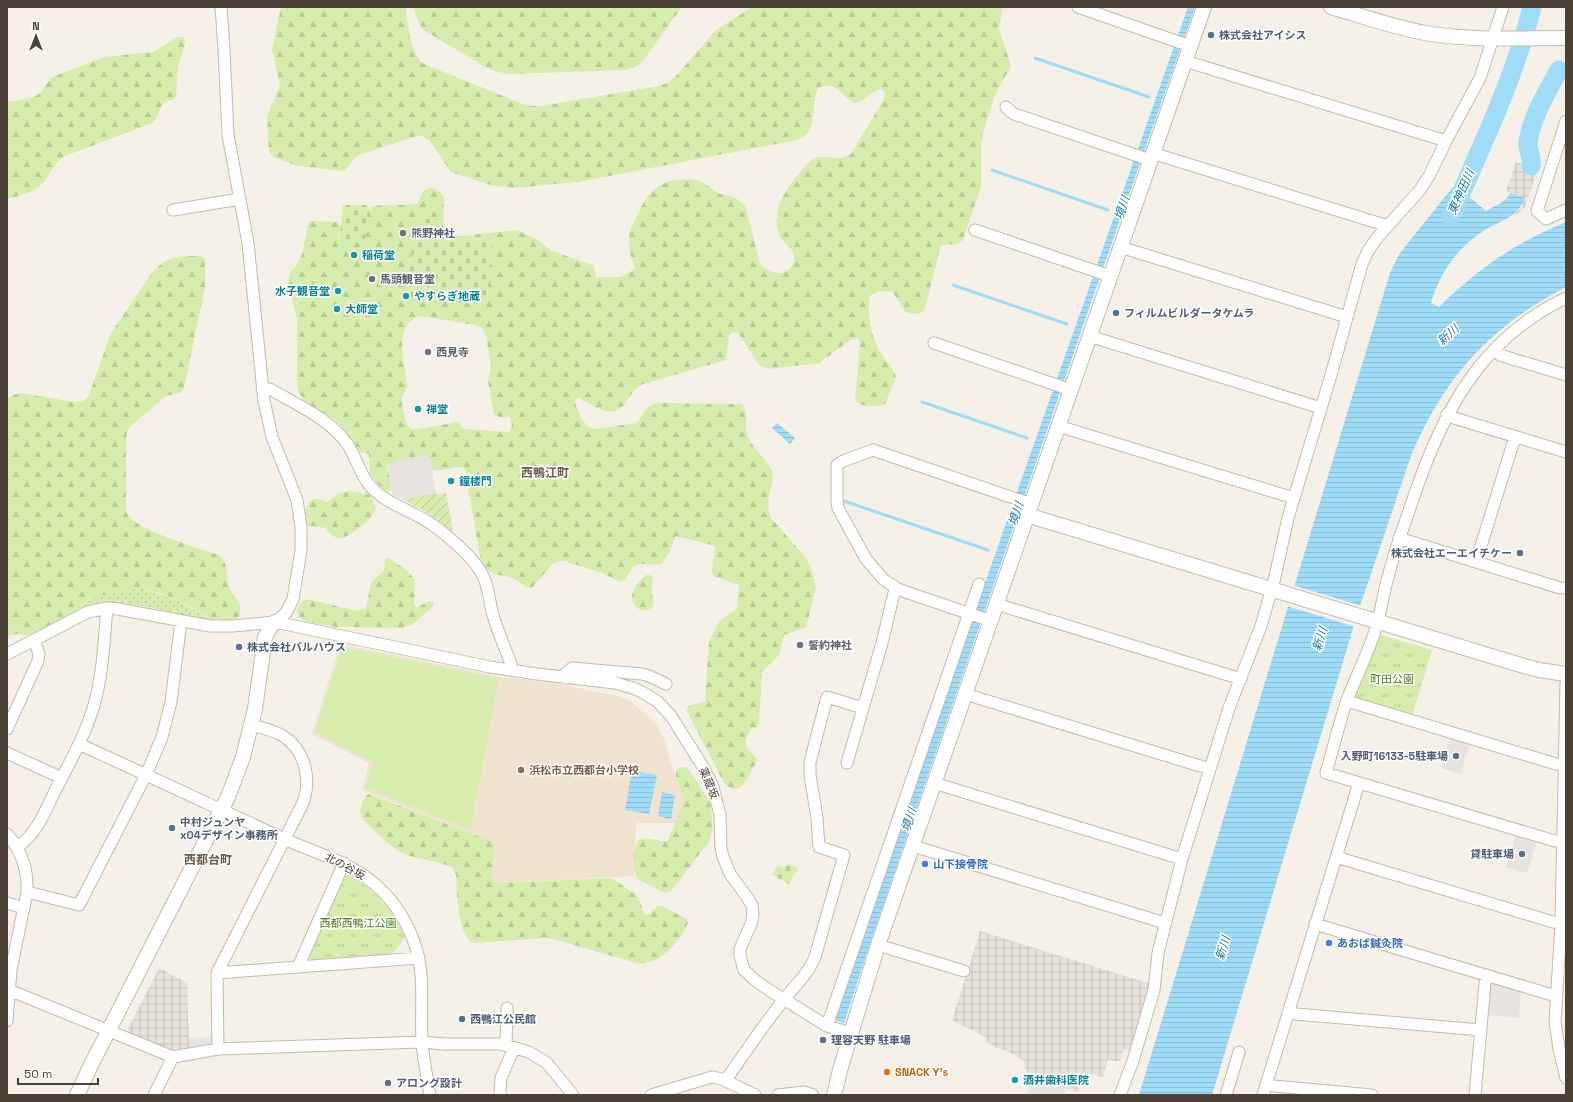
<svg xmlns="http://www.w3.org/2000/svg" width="1573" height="1102" font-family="'Space Grotesk','Noto Sans JP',sans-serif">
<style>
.industrial{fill:url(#industrial-grid)}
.education{fill:#f0e4d1}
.grass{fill:url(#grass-dots)}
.forest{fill:url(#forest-firs);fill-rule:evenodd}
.cemetery{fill:url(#cemetery-stones)}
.park{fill:url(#park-tufts)}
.garden{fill:url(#garden-furrows)}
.pitch{fill:#d7edad}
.parking{fill:#e6e3e0}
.water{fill:url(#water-rules)}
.pier{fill:#f5f0e8}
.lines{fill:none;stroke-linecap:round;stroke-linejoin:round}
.stream{stroke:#9fdcf7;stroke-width:3}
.river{stroke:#9fdcf7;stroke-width:19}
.minor-casing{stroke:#c5baac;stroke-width:13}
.tertiary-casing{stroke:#c5baac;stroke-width:16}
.minor{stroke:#fff;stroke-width:11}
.tertiary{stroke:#fff;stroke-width:14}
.service-dot{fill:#5c6f8a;stroke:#fff;stroke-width:1.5}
.worship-dot{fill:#6b7280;stroke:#fff;stroke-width:1.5}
.culture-dot{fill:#0f9aa8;stroke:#fff;stroke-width:1.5}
.education-dot{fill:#8d6e63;stroke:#fff;stroke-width:1.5}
.shop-dot{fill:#3f7fe0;stroke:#fff;stroke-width:1.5}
.food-dot{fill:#e8710a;stroke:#fff;stroke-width:1.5}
.labels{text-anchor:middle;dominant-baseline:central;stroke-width:3;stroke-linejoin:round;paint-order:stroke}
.service-label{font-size:11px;font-weight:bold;fill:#4e5e75;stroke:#fff;text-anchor:start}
.worship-label{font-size:11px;font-weight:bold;fill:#5b616d;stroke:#fff;text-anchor:start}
.culture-label{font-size:11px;font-weight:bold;fill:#0d838f;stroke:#fff;text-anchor:start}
.park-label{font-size:11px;fill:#508222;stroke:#fff}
.education-label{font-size:11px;font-weight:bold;fill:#785e54;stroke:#fff;text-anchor:start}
.street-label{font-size:11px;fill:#4a4036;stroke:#fff}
.shop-label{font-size:11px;font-weight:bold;fill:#366cbe;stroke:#fff;text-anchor:start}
.food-label{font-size:11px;font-weight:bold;fill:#c56008;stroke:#fff;text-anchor:start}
.water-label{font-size:12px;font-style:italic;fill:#207ba7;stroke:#fff}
.neighbourhood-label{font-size:12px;font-weight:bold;fill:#6e5d4c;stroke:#fff}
</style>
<defs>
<pattern id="industrial-grid" width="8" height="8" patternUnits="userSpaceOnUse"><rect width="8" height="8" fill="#e8e2dd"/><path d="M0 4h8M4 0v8" fill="none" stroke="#c8c3be"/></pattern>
<pattern id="grass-dots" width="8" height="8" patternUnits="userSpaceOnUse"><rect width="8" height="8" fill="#d7edad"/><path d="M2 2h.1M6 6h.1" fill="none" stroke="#bacc95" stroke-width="1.8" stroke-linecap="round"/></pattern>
<pattern id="forest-firs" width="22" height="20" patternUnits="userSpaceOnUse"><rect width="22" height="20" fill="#d7edad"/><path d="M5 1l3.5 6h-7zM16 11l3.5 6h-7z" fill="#bacc95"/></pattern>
<pattern id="cemetery-stones" width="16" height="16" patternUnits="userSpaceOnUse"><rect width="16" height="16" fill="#d7edad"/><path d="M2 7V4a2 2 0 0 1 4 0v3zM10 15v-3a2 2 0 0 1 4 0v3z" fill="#bacc95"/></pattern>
<pattern id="park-tufts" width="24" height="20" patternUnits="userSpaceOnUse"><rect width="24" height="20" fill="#d7edad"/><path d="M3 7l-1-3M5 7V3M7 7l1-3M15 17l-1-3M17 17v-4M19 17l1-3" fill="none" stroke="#bacc95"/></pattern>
<pattern id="garden-furrows" width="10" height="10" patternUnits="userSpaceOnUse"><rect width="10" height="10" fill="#d7edad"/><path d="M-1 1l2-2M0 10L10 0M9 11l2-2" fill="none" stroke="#bacc95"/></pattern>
<pattern id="water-rules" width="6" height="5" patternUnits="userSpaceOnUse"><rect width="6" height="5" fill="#9fdcf7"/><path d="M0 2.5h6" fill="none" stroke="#8abed4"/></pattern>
</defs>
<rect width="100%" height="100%" fill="#f5f0e8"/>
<path class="industrial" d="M1516 162 1534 168 1535 165 1539 166 1525 207 1517 215 1516 213 1522 206 1525 198 1506 191Z
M980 931 1151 984 1130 1051 1124 1049 1120 1061 1108 1060 1103 1077 1084 1072 1078 1092 1047 1084V1079L1035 1076 1025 1070 1024 1061 1008 1051 996 1048 986 1041 987 1038 952 1020Z
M159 968 187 983 189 1049 173 1052 130 1034 128 1029Z"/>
<path class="education" d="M340 644 502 677 553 683 618 696 630 701 656 723 664 739 671 763 685 800 676 823H636L634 876 496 883 493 882 492 879 495 849 491 841 362 790 369 763 312 734Z"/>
<path class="grass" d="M131 586 173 598 206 617 216 620C174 618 117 590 78 610 87 599 98 593 112 593 115 593 119 594 121 594 125 592 126 589 128 587Z"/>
<path class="forest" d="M281 7H682L642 62 635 67 626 70 509 74 499 72 489 69 425 31 419 24 414 9 411 8H407L406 12C410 29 409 53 424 64L523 104 532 106H541L659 86 669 82 676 76 716 30 752 7H1003L999 29 1011 66 995 95 982 136 981 146V187L963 240 957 244 942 245 940 248 925 309C921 315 912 314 905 312L893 292C885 291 875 290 870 296 867 316 871 339 883 356 887 363 894 369 896 377L885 404C878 408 861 407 855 401L860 343 859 339 856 338 852 339 819 363 769 369 762 367 759 365 739 334 735 332 731 333 729 336 726 360 643 384C635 388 631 394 626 402 614 421 595 407 580 398H577L575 400C576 409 584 428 595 429L637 423 648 407 655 403 742 404C750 413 743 426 748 437 754 450 767 459 773 473 773 488 764 503 771 518L806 558 811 567 816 588 806 627 784 635 779 655 762 672 759 724 757 727 750 730C740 752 748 745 757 760 756 765 752 769 750 774 743 786 737 796 724 783L687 711V709L689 706 705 701 709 642 719 621 737 609 739 585 713 576 712 571 715 546 676 536 669 553 662 563C653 567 642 561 634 566 628 571 628 581 620 582L602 573 564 561H558L553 563 532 588 526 587 513 578 494 574 485 569 481 562 465 470 463 467H460L434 471 432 469 430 458 387 465 392 488 391 491H386L377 483 370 473 369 454 360 452C352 442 347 431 337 422 328 413 306 405 300 395 298 392 298 388 297 386V319L288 282 290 272 296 266 302 255 308 224 311 221 338 222 340 226 338 240 371 206 417 204C420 200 421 192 425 190 432 185 442 192 444 198L443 227 444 232 450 237 517 230 539 241 550 250 592 265 594 267 596 277H621L635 269 630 253 629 233 642 205 650 193 659 186 669 181 689 179 701 181 718 193 736 198 745 206 747 212 760 264C771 277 793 277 794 258 795 249 785 245 781 238 776 231 776 213 779 205 781 196 801 170 808 163 821 150 838 164 851 154L884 99 885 92 881 89C870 91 865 103 854 103 840 95 837 80 818 88 810 106 819 132 797 140L578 182 514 188 494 186 451 172 430 141 422 136H417L362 154 357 156 344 171 297 166 274 157 269 152 267 116 280 85 272 49ZM414 219H438C440 229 439 236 449 241L491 238 487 304 423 300 420 297V284L409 281ZM420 316 475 325 482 328 486 336 491 366 488 381 494 414 499 417H509C513 422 513 428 508 432L465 429 462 428 459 422H457L414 430 411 429 407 425C405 417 401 406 402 397 403 393 407 391 407 386 406 364 391 326 420 316Z
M177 37H182L185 40V44L178 66 176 97C173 101 168 100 164 103 158 108 161 116 152 123L65 156C53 163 50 176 41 185 33 193 18 196 7 199V102C18 100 36 100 43 90 47 84 48 80 55 76L104 57 153 52Z
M199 256 203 257 205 260V287L184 388 182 392 166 396 133 424 127 431 126 441V508C126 510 126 512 127 514 134 529 200 549 217 554 232 565 223 578 231 591 233 596 238 599 240 604 241 609 240 612 239 617 213 629 195 607 173 598 160 592 144 590 131 586L128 587 124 593C103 596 93 591 78 610L33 634C23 637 15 631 7 637V398L16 394 21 393 74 402C81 402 85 401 89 395L111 333 151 274C166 256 177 256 199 256Z
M349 491 369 494 376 507C374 516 367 521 360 527 348 536 337 546 326 528L305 525C304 518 305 502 314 499 318 498 323 501 327 502L339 494Z
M388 557 405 569 415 579 414 605 417 607 429 601H434L433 606 413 624 402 628 336 627 307 622 300 618 297 611 299 604 305 600H312L357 611 366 608 371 583 384 570 385 560Z
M646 575H650L653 578C653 584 651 589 652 594 652 598 655 602 653 606 645 618 622 604 637 584 640 581 642 578 646 575Z
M680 767H686L690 771 709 801 711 807 713 829 708 843 672 890 665 893 638 879C632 872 631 841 642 839 650 837 659 842 667 841L669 838 685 800 676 777V771Z
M369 794 491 841 494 844 495 849 492 879 493 882 497 883 612 878 636 895 639 899 644 914 647 915 658 906H662L685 918 687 920 688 923C679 943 659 966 636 963L557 940 546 938 473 943C457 934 457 892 456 875 455 873 455 871 454 869 447 862 412 859 400 852 390 846 368 826 361 816 359 809 362 798 369 794Z"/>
<path class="cemetery" d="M343 205H368L365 242H339Z
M414 219H438C440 229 439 236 449 241L491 238 487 304 421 300 420 284 411 283 409 281Z
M787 863 798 868 789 884 772 875 778 865 784 868Z"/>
<path class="park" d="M1381 635 1432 650 1412 716 1357 700 1354 694 1377 636Z
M348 874C372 888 395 911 405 938L394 952 389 954 311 960 308 956 344 875Z"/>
<path class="garden" d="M436 493 437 495 446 493 453 532 428 513 402 499Z"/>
<path class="pitch" d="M342 647 499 679 470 830 366 788 373 762 315 732Z"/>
<path class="parking" d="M426 455H428L430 458 436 493 402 499 393 495 388 463Z
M1450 737 1470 743 1461 774 1441 768Z
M1516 835 1537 841 1527 873 1506 867Z
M1493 981 1521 990 1519 1018 1486 1015 1489 983Z
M213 1037V1042L210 1046 189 1049V1038Z
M1031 1074 1035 1076 1047 1079V1084L1065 1089V1095H1027Z"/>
<path class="water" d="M1188 7H1195L1102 271 870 943 844 1023 835 1020 861 940 973 617Z
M1452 188 1472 199 1486 211C1495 206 1506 202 1510 193L1525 198C1517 220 1496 221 1479 234 1455 251 1439 275 1431 303L1439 307C1479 268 1515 243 1566 222V287C1491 326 1446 375 1412 453L1358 612 1212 1095H1139L1390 273 1400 253Z
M777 423 795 438 790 444 772 428Z
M632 771 657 775 649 814 625 810Z
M662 792 675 795 671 819 658 816Z"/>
<path class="pier" d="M1292 585 1362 606 1356 627 1286 606Z"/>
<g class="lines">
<path class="stream" d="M1035 58 1149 97
M992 170 1108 210
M953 285 1067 324
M922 402 1027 438
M841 500 988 550"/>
<path class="river" d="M1531 166C1533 157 1527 150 1528 142 1532 116 1547 92 1559 70
M1451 216C1481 147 1514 80 1532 7"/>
<defs>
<path id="minor" d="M221 7 224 49 228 135 248 243 264 401 272 437 297 500 301 527V551L293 599 286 613 275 622
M1078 7 1190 46
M1185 61 1446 141
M1006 107 1010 111 1014 114 1150 160
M1566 121 1537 211 1546 219 1566 210
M1152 153 1388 226
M173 210 240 199
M975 230 1110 276
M1120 247 1347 317
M1089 336 1321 408
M934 343 1071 390
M1495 349 1500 355 1566 375
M262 389H270C297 405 329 418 348 445 357 459 360 475 371 487 388 505 413 511 433 525 449 537 473 557 482 574 489 586 489 602 493 615 498 632 505 648 511 664L510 670
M1447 414 1454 418 1566 452
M1058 426 1294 498
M1399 538 1560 588H1566
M1476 562 1515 437
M996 604 1241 679
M991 621 900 590 884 580 866 559 838 508 837 500V465L843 461 873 450 1031 504
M7 654 88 612 107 608 118 609 210 626H233L275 622 490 667 537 674 615 683 633 688 642 692 658 702 671 716 705 770 713 787 720 815 721 848 723 857 730 874 747 897 752 905 753 915 751 924 740 949V956L744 970 756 981 769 990 827 1026 851 1033
M566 678V673L572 668 642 674 649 676 666 684
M1566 683 1561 924 1555 1022 1559 1049 1566 1078
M965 694 1210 769
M1347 701 1556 764H1564
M7 729 38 661 39 654 34 640
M79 744C147 775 215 807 282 838 310 851 342 859 367 878 389 894 405 917 414 942 426 974 420 1008 422 1041 423 1059 427 1077 430 1095
M7 753 62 778
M847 763 863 708
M934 783 1182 859
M7 834C22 851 28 870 27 892L11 970 7 1021
M1563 841H1555L1326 773C1333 749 1339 724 1347 700 1357 674 1371 648 1378 621 1382 606 1384 589 1389 574 1395 549 1404 526 1412 502 1441 415 1479 339 1566 298
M913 846 1165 923
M17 847C36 835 45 812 54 793 69 764 85 736 94 705 103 674 104 640 107 608
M1336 857 1553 922H1561
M27 892 79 905 146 775 162 737 171 702 181 621
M7 903 24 908
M1315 924 1549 994H1557
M878 945 964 971
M298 967 344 863
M217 973 419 958
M9 990 173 1057 218 1049 422 1042 445 1044H501L529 1052 547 1063 573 1095
M1288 1012 1296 1014 1481 1030
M827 1026 979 584
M506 1045 507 1008
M218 1049 217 973 302 805C312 781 306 751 283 736 274 730 262 728 251 725
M726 1080C744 1054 762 1027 782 1002 794 986 808 975 815 957L844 855 819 847 817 818 810 775V762L827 697 863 708 882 643 894 593 897 588
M1266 1084 1274 1086 1372 1095
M154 1095 173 1057
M500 1095 501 1078 514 1048
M651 1095 712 1077 722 1079 755 1095
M778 1095 804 1092 813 1095
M1120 1095 1133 1061 1154 990 1158 953 1182 859 1229 708 1261 626 1274 581 1288 518 1331 375 1362 264 1368 251 1377 238 1420 190 1429 176 1446 141 1480 78 1503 7
M1226 1095 1239 1052
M1263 1095 1359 783
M1475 1095 1485 983 1487 975"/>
<path id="tertiary" d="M1331 7C1362 16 1393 27 1425 33 1472 41 1519 38 1566 38
M1027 515 1524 666 1539 670 1566 674
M7 990H9
M77 1095 91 1065 228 797 243 757 255 709 265 637 271 626 275 622
M834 1095 840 1070 878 945 1204 7"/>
</defs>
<use href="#minor" class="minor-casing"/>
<use href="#tertiary" class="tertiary-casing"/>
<use href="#minor" class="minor"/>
<use href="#tertiary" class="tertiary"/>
</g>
<g class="service-dot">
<circle cx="1211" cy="35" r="4"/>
<circle cx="1116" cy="313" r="4"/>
<circle cx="1520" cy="553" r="4"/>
<circle cx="239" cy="647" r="4"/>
<circle cx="1456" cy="756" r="4"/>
<circle cx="172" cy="828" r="4"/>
<circle cx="1522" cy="854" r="4"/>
<circle cx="462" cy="1019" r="4"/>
<circle cx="823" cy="1040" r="4"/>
<circle cx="388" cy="1083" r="4"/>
</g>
<g class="worship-dot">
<circle cx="403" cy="233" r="4"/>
<circle cx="372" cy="279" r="4"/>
<circle cx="428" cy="352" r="4"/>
<circle cx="800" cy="645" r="4"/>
</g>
<g class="culture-dot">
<circle cx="354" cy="255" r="4"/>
<circle cx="338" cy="291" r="4"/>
<circle cx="406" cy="296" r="4"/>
<circle cx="337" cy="309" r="4"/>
<circle cx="418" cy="409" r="4"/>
<circle cx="451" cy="481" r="4"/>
<circle cx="1015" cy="1080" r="4"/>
</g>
<circle class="education-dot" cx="521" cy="770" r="4"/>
<g class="shop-dot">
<circle cx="925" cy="864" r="4"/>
<circle cx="1329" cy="943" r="4"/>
</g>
<circle class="food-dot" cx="887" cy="1072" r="4"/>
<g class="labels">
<g class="service-label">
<text x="1219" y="35">株式会社アイシス</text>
<text x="1124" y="313">フィルムビルダータケムラ</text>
<text x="1512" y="553" text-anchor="end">株式会社エーエイチケー</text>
<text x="247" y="647">株式会社バルハウス</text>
<text x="1448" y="756" text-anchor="end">入野町16133-5駐車場</text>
<text x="180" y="822">中村ジュンヤ<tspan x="180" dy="13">x04デザイン事務所</tspan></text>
<text x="1514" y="854" text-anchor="end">貸駐車場</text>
<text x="470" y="1019">西鴨江公民館</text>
<text x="831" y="1040">理容天野 駐車場</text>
<text x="396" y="1083">アロング設計</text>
</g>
<g class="worship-label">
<text x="411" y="233">熊野神社</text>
<text x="380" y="279">馬頭観音堂</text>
<text x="436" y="352">西見寺</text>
<text x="808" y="645">誓約神社</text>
</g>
<g class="culture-label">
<text x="362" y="255">稲荷堂</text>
<text x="330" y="291" text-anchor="end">水子観音堂</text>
<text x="414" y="296">やすらぎ地蔵</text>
<text x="345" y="309">大師堂</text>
<text x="426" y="409">禅堂</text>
<text x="459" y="481">鐘楼門</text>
<text x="1023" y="1080">酒井歯科医院</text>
</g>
<g class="park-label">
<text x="1392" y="679">町田公園</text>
<text x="358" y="923">西都西鴨江公園</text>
</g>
<g class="education-label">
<text x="529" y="770">浜松市立西都台小学校</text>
</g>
<g class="street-label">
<text transform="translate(709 783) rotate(67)">薬蔵坂</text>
<text transform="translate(345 866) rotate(28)">北の谷坂</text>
</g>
<g class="shop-label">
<text x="933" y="864">山下接骨院</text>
<text x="1337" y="943">あおば鍼灸院</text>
</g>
<g class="food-label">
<text x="895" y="1072">SNACK Y's</text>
</g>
<g class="water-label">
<text transform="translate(1461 192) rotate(-66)">東神田川</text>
<text transform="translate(1122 208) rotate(-71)">境川</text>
<text transform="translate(1448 335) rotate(-43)">新川</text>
<text transform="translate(1016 514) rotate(-71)">境川</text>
<text transform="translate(1320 639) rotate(-73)">新川</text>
<text transform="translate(909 820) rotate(-71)">境川</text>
<text transform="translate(1223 948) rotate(-73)">新川</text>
</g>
<g class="neighbourhood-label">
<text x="545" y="473">西鴨江町</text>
<text x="208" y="860">西都台町</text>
</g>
</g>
<rect width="1573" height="1102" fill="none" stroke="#4a4036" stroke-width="16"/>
<g transform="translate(36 36)" stroke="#ffffff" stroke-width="3" paint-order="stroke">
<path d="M0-3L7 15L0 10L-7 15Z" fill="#4a4036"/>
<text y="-6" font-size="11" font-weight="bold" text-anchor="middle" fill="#4a4036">N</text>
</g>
<path d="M18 1078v6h80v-6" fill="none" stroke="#4a4036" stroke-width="2"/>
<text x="24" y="1078" font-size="12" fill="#4a4036" stroke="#ffffff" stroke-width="3" paint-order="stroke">50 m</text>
</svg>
